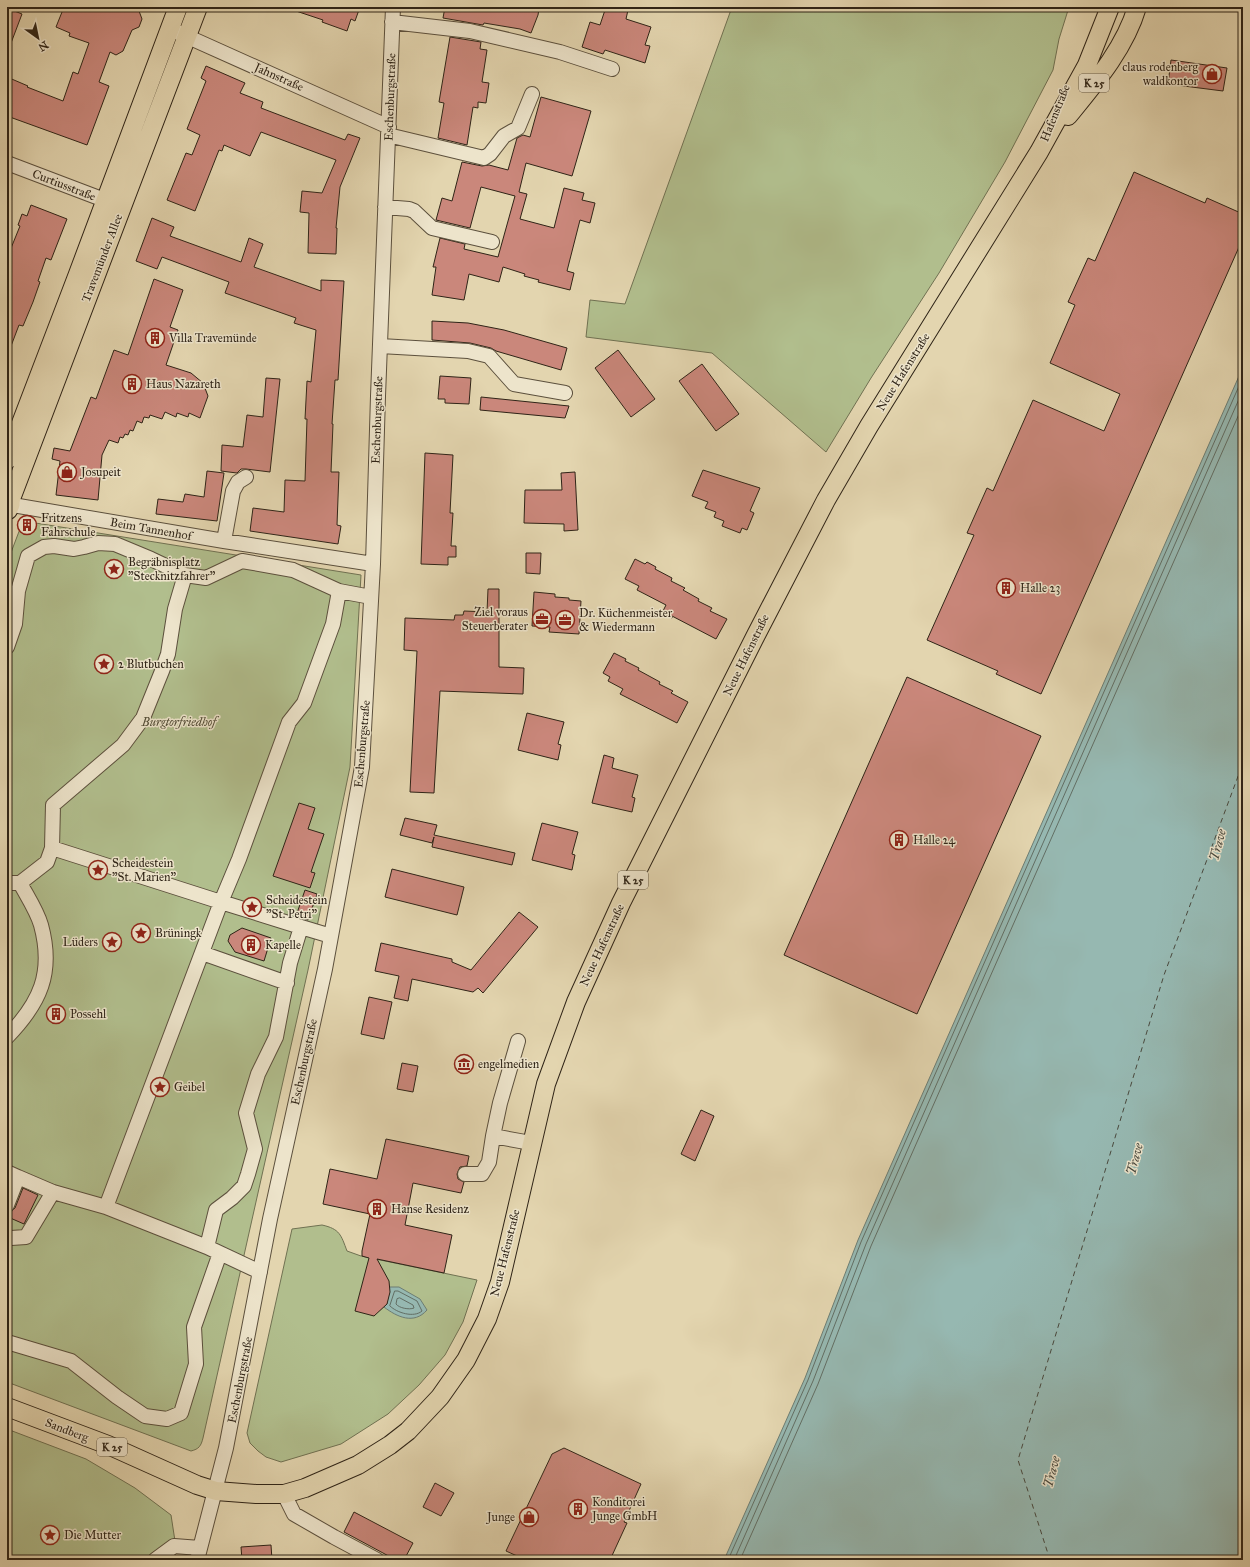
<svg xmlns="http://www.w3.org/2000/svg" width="1250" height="1567" font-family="'IM FELL Great Primer',serif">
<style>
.green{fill:#b1be8d;stroke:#707152}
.water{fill:#96b8b1;stroke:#6d7d73}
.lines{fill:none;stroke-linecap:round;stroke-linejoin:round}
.shore{stroke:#626e64;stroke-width:1}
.ferry{stroke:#49493e;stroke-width:1;stroke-dasharray:5 4;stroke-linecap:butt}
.building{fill:#ca877b;stroke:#2f2417}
.minor-casing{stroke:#5c503d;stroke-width:16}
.major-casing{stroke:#2f2417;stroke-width:20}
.highway-casing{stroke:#2f2417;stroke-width:23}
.minor{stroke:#ede4cb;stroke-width:14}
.major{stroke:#e3d5af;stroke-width:18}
.highway{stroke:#e3d5af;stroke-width:21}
.labels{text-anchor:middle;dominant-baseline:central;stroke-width:3;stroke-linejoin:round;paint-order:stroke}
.shield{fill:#ede4cb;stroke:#685e4d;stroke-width:1}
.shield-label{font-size:11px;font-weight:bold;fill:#2f2417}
.poi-label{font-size:12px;fill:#2f2417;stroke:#ede4cb;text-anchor:start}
.street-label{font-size:12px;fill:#2f2417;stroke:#ede4cb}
.park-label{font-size:12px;font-style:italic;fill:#504a34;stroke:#ede4cb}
.water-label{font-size:13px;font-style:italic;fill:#49493e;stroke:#ede4cb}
</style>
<rect width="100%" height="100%" fill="#e3d5af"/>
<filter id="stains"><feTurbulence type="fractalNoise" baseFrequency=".005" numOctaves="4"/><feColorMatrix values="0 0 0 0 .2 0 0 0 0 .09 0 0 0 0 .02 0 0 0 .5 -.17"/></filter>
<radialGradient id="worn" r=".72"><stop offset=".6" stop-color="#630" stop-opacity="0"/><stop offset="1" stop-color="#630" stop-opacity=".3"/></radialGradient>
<path class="green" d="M732 7H1069L1059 39 1053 70 1005 162 939 273 871 378 826 452 712 353 586 337 590 300 625 304Z
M23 521 361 575 350 767 308 970 203 1438C201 1446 199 1449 191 1451L7 1382V563Z
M322 1225C340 1229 341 1235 347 1251L361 1256 477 1280 463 1322 445 1355 419 1385 388 1414 341 1444 281 1462 266 1457 258 1451 250 1443 247 1433 292 1229Z
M7 1429 86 1459 135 1488 171 1515 175 1541 145 1560H7Z"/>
<path class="water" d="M1243 367V1560H724L805 1378 858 1240Z
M389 1287H399L420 1299 427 1310C414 1325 397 1317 384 1307L387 1304Z"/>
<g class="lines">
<path class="shore" d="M395 1291H398L417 1301 422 1311C414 1318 397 1313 390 1306Z
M400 1298 413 1305 414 1308C409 1310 399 1308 396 1304L397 1299Z
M728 1560 808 1380 861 1242 1243 377
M734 1560 813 1381 866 1244 1243 390
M740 1560 818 1384 871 1246 1243 405"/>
<path class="ferry" d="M1050 1560 1018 1460 1164 975 1243 763"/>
</g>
<path class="building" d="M64 7H128L139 11 142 19 139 27 132 30 123 51 116 55 110 52 99 82 109 86 87 145 7 116V77L28 86 27 87 63 101 73 72 78 74 89 43 69 36 70 33 56 27Z
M291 7H360L355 21 351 19 347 31 322 22 323 20 290 9Z
M445 7H524L539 9 538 15 531 33 520 29 484 23 483 25 443 18Z
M606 7H619L628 10 626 19 651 27 645 45 650 46 645 63 605 50 603 54 582 47 590 22 600 25Z
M7 8 22 14 8 51H7Z
M450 37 481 42 480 49 487 50 482 82 489 83 486 103 478 102V108L473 107 467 145 438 138 444 103 439 102Z
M1171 60 1227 68 1223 91 1168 84Z
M206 66 245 83 240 93 263 102 261 108 345 140 348 134 360 138 340 187 336 228H337L336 254 308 253 309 213 300 212 302 191 322 193 336 160 261 132 250 156 224 145 222 151 219 150 195 211 167 200 186 153 192 155 200 135 187 129 206 81 201 78Z
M541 97 591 111 572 176 526 163 519 192 527 194 520 219 554 228 564 188 584 193 582 200 595 203 590 223 580 220 567 271 574 273 570 290 538 282 539 280 524 276 525 274 503 267 499 282 469 274 464 300 432 295 436 267H433L440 238 465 244 464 249 498 257 515 196 481 187 470 228 436 220 442 198 452 201 462 162 482 166 489 165 508 170 517 138 523 135 530 137Z
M1134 172 1205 203 1207 198 1243 214V238L1041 694 996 674 998 671 927 640 974 535 967 533 987 488 993 491 1033 400 1104 431 1120 394 1050 363 1075 305 1068 302 1088 258 1095 261Z
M31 205 67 219 51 260 46 258 38 281 40 282 33 302 23 326 19 325 8 354 7 258 20 226 18 225 22 214 27 216Z
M152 218 174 227 170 236 241 262 249 238 263 244 254 267 321 291V280L344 281 338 380H335L332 424H333L331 472H339L337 525 341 526 338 544 250 531 253 508 284 512 285 480 305 481 307 419H305L307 381 311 382 316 330 294 323 296 318 225 293 229 282 162 257 157 269 136 261Z
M154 279 183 290 170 327 178 330 166 365 191 373 203 383 208 396 200 418 189 413 188 417 177 413 176 417 165 412 162 419 150 415 149 418 144 417 142 423 137 421 133 431 130 430 128 435 125 434 123 438 120 437 118 443 109 440 102 455 98 500 56 495 60 461 52 459 54 448 70 451 91 397 96 399 114 350 128 355Z
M432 321 468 323 504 330 567 348 561 370 496 351 491 348 470 343 432 340Z
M618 350 655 399 631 417 595 368Z
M702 364 739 414 716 431 679 381Z
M440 376 471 378 469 404 445 403V399H438Z
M266 378 280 379 270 472 246 469H241L237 473 221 471 222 445 243 447 247 415 263 417Z
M481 397 569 406 565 418 480 410Z
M425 453 453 455 450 513H453L451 546H456V557H448V565L421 564Z
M703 470 760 488 750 511 754 513 747 530 742 528 740 533 722 526 724 521 714 517 716 512 705 508 708 502 692 496Z
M207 471 224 473 217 521 156 514 158 499 183 502 185 494 204 497Z
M575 472 578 530 564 531V524L524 523 525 490H562L561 473Z
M526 553H541L540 574 526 573Z
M635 559 645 564 647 562 656 567 655 569 672 578 671 581 685 588 683 590 699 599 698 601 712 608 710 611 727 619 716 639 672 616V618L662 613 666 605 637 590 639 586 625 579Z
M488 589H499V667L524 668 523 694 440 691 434 793 410 792 417 651 404 650 405 618 454 620 455 615H463L464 611 487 612Z
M534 592 555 594V597L569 598V600L581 601 579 634 549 632 550 627 532 626Z
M614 653 626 659 625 661 639 668 638 670 660 682 659 684 673 691 671 693 688 702 677 723 620 694 623 689 608 681 610 677 603 673Z
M907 677 1041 736 917 1014 784 955Z
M527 713 564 722 558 744 561 745 558 760 518 750Z
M604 755 614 758 612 768 638 775 632 797 635 798 632 812 592 803Z
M299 803 315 808 308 829 324 834 311 872 315 873 310 888 273 876Z
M405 818 437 825 434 835 515 853 512 865 432 847 434 837 432 843 400 835Z
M542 823 578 832 572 854 575 855 572 870 532 860Z
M392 869 464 887 457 915 385 897Z
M305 890 317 894 308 920 296 916Z
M519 912 538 927 483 993 478 988 473 992 412 979 408 1001 394 998 399 976 375 971 381 943 452 959V962L471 970Z
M242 928 271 938 264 961 235 952 228 941 230 935Z
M369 997 392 1002 384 1039 361 1034Z
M402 1063 418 1066 413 1092 397 1089Z
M701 1110 714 1116 695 1161 681 1154Z
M386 1139 469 1156 467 1166 460 1167 457 1174 458 1179 464 1182 461 1193 413 1183 405 1225 452 1235 444 1273 377 1259 389 1281 390 1292 387 1304 374 1316 355 1311 369 1258 362 1256V1251L370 1214 323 1204 330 1169 377 1179Z
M23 1188 38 1195 24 1224 8 1217 9 1213 15 1208Z
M564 1448 641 1484 624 1522 627 1523 610 1560H526L506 1551 552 1454Z
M435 1483 454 1493 441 1516 423 1507Z
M354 1512 413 1543 404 1560H396L344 1532Z
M271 1545 272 1560H242L241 1547Z"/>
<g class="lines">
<defs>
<path id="minor" d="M392 22 470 31 560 52 612 69
M177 32 389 127
M388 135 484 158 490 154 504 136 518 128 532 94
M7 163 115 204
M385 207 409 209 414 211 432 228 492 242
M380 346 468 351 489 356 514 384 565 393
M7 504 224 541 373 564
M224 541 233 491 238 482 246 477
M339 591 371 597
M7 647 15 624 18 591 28 556 44 547 54 546 74 549 84 547 98 543 115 544 151 559 185 575 206 578 242 561 293 570 339 591 333 624 304 703 289 722 239 859 221 902 52 848
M7 883H20L47 862 52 848 53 805 123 745 143 718 162 671 168 654 175 609 185 575
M202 953 287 983
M7 1037C40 1003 54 973 41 925 37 911 27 896 20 883
M493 1136 500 1103 518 1041
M7 1172 18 1177
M465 1174H482L489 1162 493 1136 531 1143
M7 1205 18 1177 53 1192 106 1207 207 1247 260 1272
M106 1207 221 902 301 927
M11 1238 26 1237 53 1192
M207 1247 216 1210 232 1198 244 1186 248 1174 255 1149 246 1113 258 1074 276 1037 290 963 301 927 331 936
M7 1342 71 1361 117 1397 145 1416 167 1419 181 1413 196 1364 194 1327 220 1253
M284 1494 294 1514 334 1537 377 1560
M155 1560 174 1546 200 1548
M197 1560 226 1448 270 1219 325 969 362 767 373 564 378 396 393 7"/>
<path id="major" d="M1068 116C1095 83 1125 48 1137 7
M7 460 78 274 178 7
M9 504 198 7
M7 1407 108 1445 197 1485 216 1491 256 1494H284L305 1488 358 1465 390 1445 408 1431 440 1397 466 1360 487 1319 500 1282 546 1084 576 1002 621 903 756 635 826 500 869 426 1039 152 1087 65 1110 7"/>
<path id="highway" d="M7 509 9 504"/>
</defs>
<use href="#minor" class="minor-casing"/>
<use href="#major" class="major-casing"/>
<use href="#highway" class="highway-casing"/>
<use href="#minor" class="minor"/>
<use href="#major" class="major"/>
<use href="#highway" class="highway"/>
</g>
<defs>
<symbol id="shop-ring" viewBox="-11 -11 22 22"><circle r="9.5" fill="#ede4cb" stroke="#8f2418" stroke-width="1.5"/><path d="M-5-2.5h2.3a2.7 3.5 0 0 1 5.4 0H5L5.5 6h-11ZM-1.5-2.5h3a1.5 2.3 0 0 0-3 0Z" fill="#8f2418"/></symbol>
<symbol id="building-ring" viewBox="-11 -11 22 22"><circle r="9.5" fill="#ede4cb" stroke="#8f2418" stroke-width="1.5"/><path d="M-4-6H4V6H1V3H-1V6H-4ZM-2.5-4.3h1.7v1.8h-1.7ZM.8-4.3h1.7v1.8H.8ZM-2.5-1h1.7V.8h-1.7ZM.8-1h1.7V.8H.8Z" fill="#8f2418"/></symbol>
<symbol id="sight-ring" viewBox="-11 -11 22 22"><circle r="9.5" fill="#ede4cb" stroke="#8f2418" stroke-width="1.5"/><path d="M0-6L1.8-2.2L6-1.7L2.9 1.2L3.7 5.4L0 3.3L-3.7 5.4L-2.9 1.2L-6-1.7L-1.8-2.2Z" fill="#8f2418"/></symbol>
<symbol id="office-ring" viewBox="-11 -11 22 22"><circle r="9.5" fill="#ede4cb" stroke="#8f2418" stroke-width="1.5"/><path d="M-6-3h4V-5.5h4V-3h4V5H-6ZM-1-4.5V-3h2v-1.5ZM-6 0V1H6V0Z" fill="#8f2418"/></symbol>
<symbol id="museum-ring" viewBox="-11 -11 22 22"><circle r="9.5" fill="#ede4cb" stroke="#8f2418" stroke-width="1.5"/><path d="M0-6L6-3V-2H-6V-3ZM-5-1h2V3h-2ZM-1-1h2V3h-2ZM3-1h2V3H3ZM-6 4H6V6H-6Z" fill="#8f2418"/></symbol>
</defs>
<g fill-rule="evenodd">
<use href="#shop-ring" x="1201" y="63" width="22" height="22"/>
<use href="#building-ring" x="144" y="327" width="22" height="22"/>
<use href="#building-ring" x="121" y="373" width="22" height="22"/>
<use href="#shop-ring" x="56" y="461" width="22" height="22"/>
<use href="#building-ring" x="16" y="514" width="22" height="22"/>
<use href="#sight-ring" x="103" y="558" width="22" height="22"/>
<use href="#building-ring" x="995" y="577" width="22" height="22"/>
<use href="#office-ring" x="531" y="608" width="22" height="22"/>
<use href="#office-ring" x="554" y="609" width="22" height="22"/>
<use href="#sight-ring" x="93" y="653" width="22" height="22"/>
<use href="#building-ring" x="888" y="829" width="22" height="22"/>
<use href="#sight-ring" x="87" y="859" width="22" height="22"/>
<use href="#sight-ring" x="241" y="896" width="22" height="22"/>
<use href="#sight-ring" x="130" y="922" width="22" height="22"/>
<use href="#sight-ring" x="101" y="931" width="22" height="22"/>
<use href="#building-ring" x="240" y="934" width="22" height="22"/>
<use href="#building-ring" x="45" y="1003" width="22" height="22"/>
<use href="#museum-ring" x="453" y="1053" width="22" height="22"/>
<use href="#sight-ring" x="149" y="1076" width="22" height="22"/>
<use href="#building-ring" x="366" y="1198" width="22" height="22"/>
<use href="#building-ring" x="567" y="1498" width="22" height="22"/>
<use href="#shop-ring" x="518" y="1506" width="22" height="22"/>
<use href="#sight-ring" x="39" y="1524" width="22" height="22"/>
</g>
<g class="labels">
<g class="shield">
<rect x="1079" y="74" width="30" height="18" rx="3"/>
<rect x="618" y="871" width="30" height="18" rx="3"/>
<rect x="97" y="1438" width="30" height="18" rx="3"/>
</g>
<g class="shield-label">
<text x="1094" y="83">K 25</text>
<text x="633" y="880">K 25</text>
<text x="112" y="1447">K 25</text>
</g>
<g class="poi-label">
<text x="1198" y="67" text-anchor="end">claus rodenberg<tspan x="1198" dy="14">waldkontor</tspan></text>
<text x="169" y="338">Villa Travemünde</text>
<text x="146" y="384">Haus Nazareth</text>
<text x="81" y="472">Josupeit</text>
<text x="41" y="518">Fritzens<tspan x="41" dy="14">Fahrschule</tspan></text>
<text x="128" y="562">Begräbnisplatz<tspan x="128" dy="14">"Stecknitzfahrer"</tspan></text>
<text x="1020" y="588">Halle 23</text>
<text x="528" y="612" text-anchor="end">Ziel voraus<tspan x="528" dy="14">Steuerberater</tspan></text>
<text x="579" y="613">Dr. Küchenmeister<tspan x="579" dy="14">&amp; Wiedermann</tspan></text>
<text x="118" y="664">2 Blutbuchen</text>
<text x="913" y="840">Halle 24</text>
<text x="112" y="863">Scheidestein<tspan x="112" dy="14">"St. Marien"</tspan></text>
<text x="266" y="900">Scheidestein<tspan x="266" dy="14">"St. Petri"</tspan></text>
<text x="155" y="933">Brüningk</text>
<text x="98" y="942" text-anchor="end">Lüders</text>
<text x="265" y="945">Kapelle</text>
<text x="70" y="1014">Possehl</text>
<text x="478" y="1064">engelmedien</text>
<text x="174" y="1087">Geibel</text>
<text x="391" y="1209">Hanse Residenz</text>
<text x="592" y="1502">Konditorei<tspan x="592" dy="14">Junge GmbH</tspan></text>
<text x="515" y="1517" text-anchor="end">Junge</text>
<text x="64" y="1535">Die Mutter</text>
</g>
<g class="street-label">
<text transform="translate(279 77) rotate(24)">Jahnstraße</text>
<text transform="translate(390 97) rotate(-88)">Eschenburgstraße</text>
<text transform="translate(1055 113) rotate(-68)">Hafenstraße</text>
<text transform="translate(64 185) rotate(21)">Curtiusstraße</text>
<text transform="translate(102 258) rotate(-69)">Travemünder Allee</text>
<text transform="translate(903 372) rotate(-58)">Neue Hafenstraße</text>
<text transform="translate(377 420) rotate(-88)">Eschenburgstraße</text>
<text transform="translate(151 529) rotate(10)">Beim Tannenhof</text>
<text transform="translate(746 655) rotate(-64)">Neue Hafenstraße</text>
<text transform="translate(362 744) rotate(-85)">Eschenburgstraße</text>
<text transform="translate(602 945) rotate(-65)">Neue Hafenstraße</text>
<text transform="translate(304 1062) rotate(-78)">Eschenburgstraße</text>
<text transform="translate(505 1253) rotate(-76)">Neue Hafenstraße</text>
<text transform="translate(240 1380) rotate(-79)">Eschenburgstraße</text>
<text transform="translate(67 1430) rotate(21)">Sandberg</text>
</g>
<g class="park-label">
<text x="179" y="722">Burgtorfriedhof</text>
</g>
<g class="water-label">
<text transform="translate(1218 845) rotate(-75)">Trave</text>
<text transform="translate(1135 1159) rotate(-75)">Trave</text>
<text transform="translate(1052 1472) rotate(-75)">Trave</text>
</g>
</g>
<rect width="1250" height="1567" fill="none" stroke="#e3d5af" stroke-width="24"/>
<rect x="8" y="8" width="1234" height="1551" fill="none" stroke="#2f2417" stroke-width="2"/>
<rect x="12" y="12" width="1226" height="1543" fill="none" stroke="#2f2417"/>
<g transform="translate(38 38) rotate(147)" stroke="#ede4cb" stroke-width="3" paint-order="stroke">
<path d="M0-3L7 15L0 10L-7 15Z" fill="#2f2417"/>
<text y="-6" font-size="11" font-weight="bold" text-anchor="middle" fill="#2f2417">N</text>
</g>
<rect width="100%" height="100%" filter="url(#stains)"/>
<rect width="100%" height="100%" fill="url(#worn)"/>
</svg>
